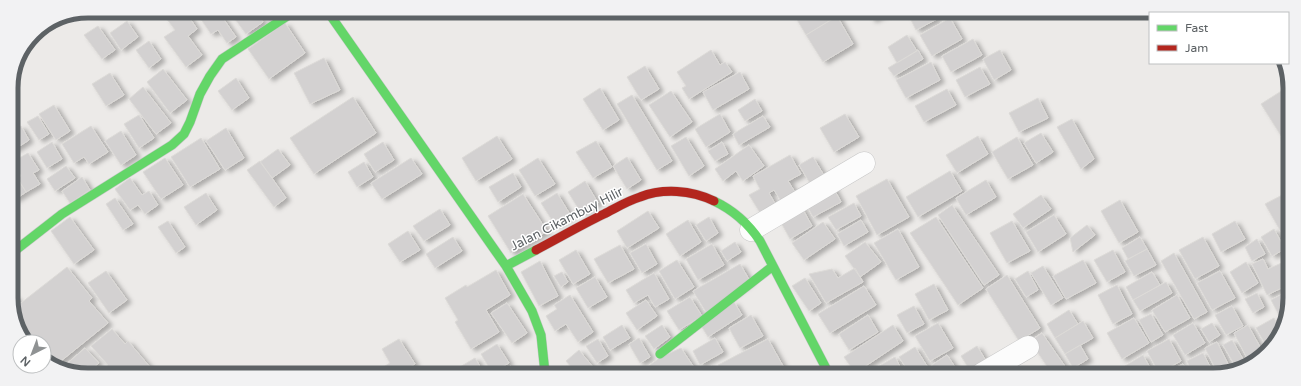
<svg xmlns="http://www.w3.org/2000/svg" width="1301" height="386" font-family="'Varela Round',sans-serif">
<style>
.building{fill:#d3d1d1;stroke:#dcdad7;filter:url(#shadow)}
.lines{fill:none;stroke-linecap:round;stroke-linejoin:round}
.street-casing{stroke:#c7c7c7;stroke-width:23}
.fast-casing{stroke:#c6c7c7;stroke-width:10}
.jam-casing{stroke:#c6c7c7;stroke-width:10}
.street{stroke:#fcfcfc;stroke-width:22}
.fast{stroke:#63d668;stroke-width:9}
.jam{stroke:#b3261e;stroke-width:9}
.labels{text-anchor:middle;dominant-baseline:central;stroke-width:3;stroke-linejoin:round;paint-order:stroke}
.street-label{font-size:13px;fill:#5d6265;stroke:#fff}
.rim{fill:none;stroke:#5d6265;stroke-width:5}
</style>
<defs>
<filter id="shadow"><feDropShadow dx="4.5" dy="2.5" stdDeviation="2" flood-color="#0004"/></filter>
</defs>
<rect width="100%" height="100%" fill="#eceae8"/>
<path class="building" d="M175 11H185L197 29 188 36 202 55 186 67 164 37 175 30 166 18Z
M203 11H218L236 37 227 43 218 30 211 34 198 15Z
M229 11H255L263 22 246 34Z
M260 11H276L266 19Z
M793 13H834L836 17 806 35Z
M868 13H885L872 20Z
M910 13H934L937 19 916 30 908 14Z
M837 16 853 44 823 62 806 35Z
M950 18 962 39 932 56 920 35Z
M127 21 138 37 121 50 110 33Z
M285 23 305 53 269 79 248 49Z
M98 26 115 50 102 59 84 35Z
M907 35 917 51 897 63 888 47Z
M973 39 982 55 951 72 942 56Z
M149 41 161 59 149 68 136 50Z
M711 50 720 65 725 62 732 72 689 99 682 88 686 86 677 72Z
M918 50 923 59 894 76 888 68Z
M1000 50 1011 70 994 80 983 59Z
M324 58 340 90 310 104 294 73Z
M931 62 940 80 906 98 896 80Z
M645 66 659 89 641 100 627 77Z
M980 67 990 84 965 97 956 80Z
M163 69 187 100 170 113 147 82Z
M740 72 749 89 713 110 703 92Z
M110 73 124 95 106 106 92 84Z
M236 78 249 98 232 110 218 91Z
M143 87 171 123 156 134 129 99Z
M600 88 619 120 603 130 583 99Z
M947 89 956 105 924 122 915 106Z
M1283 90 1288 99V147L1261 104Z
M671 91 692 122 670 137 649 105Z
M632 95 672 161 657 170 617 104Z
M353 97 376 133 314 174 290 138Z
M1038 98 1048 118 1019 132 1009 113Z
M755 99 762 111 745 121 738 110Z
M54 105 70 131 56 140 39 114Z
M720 114 730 132 706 147 695 129Z
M845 114 859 137 834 152 820 128Z
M139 115 154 138 139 148 124 124Z
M38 116 49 134 39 140 27 122Z
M763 116 770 127 739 145 733 134Z
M1072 119 1094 159 1081 169 1057 127Z
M21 126 29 140 12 151 11 132Z
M91 126 108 152 89 164 84 157 74 163 62 144Z
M226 128 244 158 225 170 206 141Z
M121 131 136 155 121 165 105 141Z
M1041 133 1053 152 1036 163 1024 143Z
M497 136 512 159 476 181 462 158Z
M978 136 988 154 957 173 946 155Z
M686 137 704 166 689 176 671 146Z
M1017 137 1033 165 1008 179 992 152Z
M201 138 220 169 190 187 171 157Z
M596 141 612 167 593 178 576 152Z
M52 142 62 159 47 168 37 152Z
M383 142 394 160 375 172 364 154Z
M722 142 728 154 715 161 708 151Z
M749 145 764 166 743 181 736 171 723 181 715 169Z
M278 149 290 165 272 178 260 162Z
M28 153 39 170 33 173 40 184 26 192 17 178 21 176 12 162Z
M790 155 801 174 788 181 795 192 781 201 774 190 769 193 777 207 762 216 749 195 760 189 753 176Z
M627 157 641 180 627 189 613 166Z
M813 157 825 177 811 185 799 165Z
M165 158 183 185 161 199 143 172Z
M411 158 422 174 382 199 371 183Z
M538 158 555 184 535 196 519 170Z
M260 161 286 198 274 207 247 170Z
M364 162 373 177 357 187 348 172Z
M66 166 75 178 55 191 47 179Z
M12 169 26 192 14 200 12 197Z
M950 171 962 191 918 217 906 197Z
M513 173 521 187 498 202 489 187Z
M82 177 90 190 70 203 62 191Z
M130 178 142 195 149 191 158 205 145 214 138 205 130 210 115 189Z
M887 179 909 217 877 235 856 196Z
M986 180 996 197 966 215 956 198Z
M585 181 598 203 581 213 568 192Z
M832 185 841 202 813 217 804 200Z
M1288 192V228L1281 232 1265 204Z
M206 193 217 210 196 225 184 207Z
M557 193 571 216 555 225 541 203Z
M523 194 547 231 511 253 488 216Z
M1041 195 1051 209 1023 228 1013 214Z
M115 198 133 224 123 230 106 204Z
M1120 200 1138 232 1119 243 1101 211Z
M854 203 861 216 836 230 828 217Z
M952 205 999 275 984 285 938 215Z
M801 206 812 226 790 239 779 219Z
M440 209 450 225 424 241 413 226Z
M648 211 659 228 627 248 617 231Z
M1054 215 1066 234 1038 252 1026 232Z
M70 217 94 250 74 264 51 231Z
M709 217 718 233 706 241 696 225Z
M936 217 983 288 958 305 910 233Z
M688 220 701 242 680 256 666 234Z
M861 220 868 232 844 246 837 234Z
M168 221 185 247 176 253 158 227Z
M1012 221 1030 251 1007 263 990 233Z
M1235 221 1245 239 1221 252 1212 234Z
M823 222 835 239 804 260 792 243Z
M1087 225 1095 235 1073 252 1070 238Z
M898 229 919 267 896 280 874 243Z
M1274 229 1285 249 1272 256 1261 237Z
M408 231 420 250 400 262 388 244Z
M453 237 462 251 435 268 426 254Z
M1140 237 1147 249 1128 259 1122 248Z
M1203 237 1219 266 1195 279 1179 250Z
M1257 239 1265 254 1252 261 1245 247Z
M735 242 741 252 727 261 721 251Z
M865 242 881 262 860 277 845 256Z
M646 244 657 264 642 273 630 253Z
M712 244 724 265 698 280 686 259Z
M620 245 634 269 608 283 594 259Z
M1147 249 1156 265 1134 276 1125 261Z
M576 250 590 274 573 284 559 260Z
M1113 250 1125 272 1107 282 1094 260Z
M1174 253 1207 312 1194 319 1161 261Z
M1263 259 1268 269 1286 261 1288 265V285L1267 295 1252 264Z
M677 260 694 287 675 299 659 271Z
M1083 260 1096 283 1066 299 1053 276Z
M540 261 558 296 539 306 521 272Z
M1246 262 1258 283 1242 293 1230 272Z
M740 264 750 281 706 312 693 291Z
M1043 266 1063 298 1051 305 1031 273Z
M67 267 92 298 89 301 108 323 56 365 44 357V342H27L12 313V310Z
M855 268 863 282 826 303 809 274 832 269 838 278Z
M496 270 510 295 486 310 499 332 471 349 455 322 458 320 445 298 466 285 467 287Z
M106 271 127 300 109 313 88 283Z
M1028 271 1038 290 1026 297 1015 279Z
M1220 271 1235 298 1212 310 1197 283Z
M562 272 568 282 561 287 554 276Z
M1152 272 1160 285 1133 300 1126 287Z
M654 273 669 299 655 307 648 295 634 303 626 290Z
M1007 275 1040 328 1019 341 986 289Z
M595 277 607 297 588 308 576 288Z
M805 278 821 303 809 311 792 286Z
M1166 282 1172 293 1140 311 1133 300Z
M934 284 948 310 929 320 915 294Z
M1117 285 1132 314 1113 324 1098 295Z
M864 286 876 305 830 333 818 314Z
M1288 291 1287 310 1279 315 1271 300Z
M1257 293 1264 307 1253 313 1245 299Z
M12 294 18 300 12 305Z
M570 295 593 332 578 342 566 324 555 331 546 316 557 309 554 305Z
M1177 295 1190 318 1165 332 1152 310Z
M690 297 702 316 679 330 667 311Z
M646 300 657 316 637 330 626 313Z
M734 302 742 315 708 337 700 324Z
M507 303 527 333 512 343 491 313Z
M914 306 924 324 907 333 897 315Z
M1232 306 1243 326 1226 335 1215 315Z
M1069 310 1078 324 1055 338 1047 324Z
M1151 314 1163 335 1151 342 1139 320Z
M751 315 763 336 740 348 729 328Z
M868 315 878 332 849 350 839 334Z
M1134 318 1149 343 1122 359 1107 333Z
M1274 318 1280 329 1268 349 1256 328Z
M1083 321 1093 338 1065 354 1055 338Z
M938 323 953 348 930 361 915 336Z
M1193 323 1205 343 1185 355 1173 335Z
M1212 323 1220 335 1209 342 1201 329Z
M622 325 630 338 610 350 603 337Z
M662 325 670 337 654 349 645 336Z
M893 325 903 341 855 373 844 357Z
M1248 325 1264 354 1249 362 1234 333Z
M112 329 125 344 128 341 155 373H101L100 372 108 365 91 346Z
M1042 333 1071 375 1052 374 1030 341Z
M639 338 650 357 640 363 629 344Z
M715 338 723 352 700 365 693 351Z
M399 339 415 364 405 370 407 373H382L380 369 390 363 382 349Z
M598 339 608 356 597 363 586 346Z
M768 339 783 366 767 374H723L718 365Z
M1169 339 1181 361 1159 373 1147 351Z
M1232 340 1243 359 1234 364 1223 345Z
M1217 342 1230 368 1218 374 1205 348Z
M497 344 509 363 492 373 481 354Z
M1080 345 1088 359 1073 368 1065 354Z
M977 346 988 364 972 374 961 356Z
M915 347 932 374H910L899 357Z
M85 348 99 363 88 372H68L62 368Z
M681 348 695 369 688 374H637L661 357Z
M579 350 597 372 595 374 576 373 566 361Z
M1203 353 1214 374 1213 375H1193L1187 361Z
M947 355 957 370 950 374H938L932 365Z
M1143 355 1154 375H1130L1125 366Z
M895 357 904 374H865Z
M475 358 484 373H450Z
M1183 364 1188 375H1164V374Z
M511 366 516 373H499Z
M712 366 717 374H698Z
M806 369 809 374H796Z"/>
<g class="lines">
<defs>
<path id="street" d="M751 230 864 163
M982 374 1028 347"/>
<path id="fast" d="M328 12 506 266 536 250
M714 201C733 210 748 223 760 241L829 374
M12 253 62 214 172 145 184 134 190 122 200 94 210 76 222 59 295 11
M506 266 532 311 541 335 545 373
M660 354 773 266"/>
<path id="jam" d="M536 250C559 238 581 225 604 214 616 208 627 201 640 197 663 188 691 190 714 201"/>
</defs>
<use href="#street" class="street-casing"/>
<use href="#fast" class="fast-casing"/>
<use href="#jam" class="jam-casing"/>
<use href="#street" class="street"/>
<use href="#fast" class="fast"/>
<use href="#jam" class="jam"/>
</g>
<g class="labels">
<g class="street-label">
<text transform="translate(567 219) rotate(-27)">Jalan Cikambuy Hilir</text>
</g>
</g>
<path d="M0 0H1301V386H0ZM88 18H1213A70 70 0 0 1 1283 88V298A70 70 0 0 1 1213 368H88A70 70 0 0 1 18 298V88A70 70 0 0 1 88 18Z" fill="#f2f2f3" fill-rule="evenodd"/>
<path class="rim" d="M88 18H1213A70 70 0 0 1 1283 88V298A70 70 0 0 1 1213 368H88A70 70 0 0 1 18 298V88A70 70 0 0 1 88 18Z"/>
<rect x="1149" y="12" width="140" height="52" fill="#ffffff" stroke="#bec0c1"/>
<rect x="1157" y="25" width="20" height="6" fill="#63d668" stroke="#bec0c1"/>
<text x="1185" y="32" font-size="12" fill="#5d6265">Fast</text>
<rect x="1157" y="45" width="20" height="6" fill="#b3261e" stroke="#bec0c1"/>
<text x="1185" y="52" font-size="12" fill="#5d6265">Jam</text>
<g transform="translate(32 354) rotate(222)"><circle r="19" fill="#ffffff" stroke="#bec0c1"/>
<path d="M0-3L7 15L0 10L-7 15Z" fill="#8f9293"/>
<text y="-6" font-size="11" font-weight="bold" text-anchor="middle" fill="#5d6265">N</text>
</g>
</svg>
